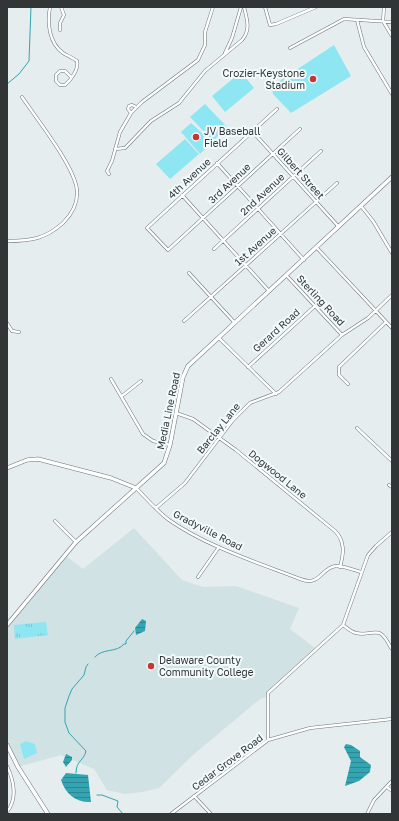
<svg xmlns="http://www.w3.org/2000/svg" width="399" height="821" font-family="'Golos Text',sans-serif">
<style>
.built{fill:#d1e2e4}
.grass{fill:url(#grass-tufts)}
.pitch{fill:#8de6f1}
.water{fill:url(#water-rules)}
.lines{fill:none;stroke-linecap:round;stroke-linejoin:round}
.stream{stroke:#33a5b2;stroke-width:1}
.minor-casing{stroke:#6e7576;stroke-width:3.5}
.major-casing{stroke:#6e7576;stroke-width:4.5}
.minor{stroke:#fff;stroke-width:2.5}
.major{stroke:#fff;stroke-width:3.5}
.poi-dot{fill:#c53634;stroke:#f2fafb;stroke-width:1.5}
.labels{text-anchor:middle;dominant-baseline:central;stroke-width:4;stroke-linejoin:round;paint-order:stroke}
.poi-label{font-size:10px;fill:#323535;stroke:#f2fafb;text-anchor:start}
.street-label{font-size:10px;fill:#323535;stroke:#f2fafb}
</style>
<defs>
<pattern id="grass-tufts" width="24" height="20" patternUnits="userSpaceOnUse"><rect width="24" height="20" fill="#8de6f1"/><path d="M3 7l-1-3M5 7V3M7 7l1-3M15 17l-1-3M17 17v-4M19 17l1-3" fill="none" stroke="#7ac6cf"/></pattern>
<pattern id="water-rules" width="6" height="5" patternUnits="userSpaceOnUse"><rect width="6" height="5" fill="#33a5b2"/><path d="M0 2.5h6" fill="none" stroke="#2c8792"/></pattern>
</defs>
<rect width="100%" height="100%" fill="#e5edee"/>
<path class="built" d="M134 528 182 580 203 587 236 586 299 608 290 629 315 648 275 685 266 697 260 699 193 755 159 788 143 792 125 794 107 790 94 769 61 755 18 767 7 745V625L65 555 83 569Z"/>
<path class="grass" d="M46 622 48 635 15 639 14 625Z"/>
<path class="pitch" d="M334 45 351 76 291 113 273 94 272 86Z
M241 72 254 88 225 112 212 96Z
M205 104 227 127 213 141 190 117Z
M191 123 212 142 200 154 181 132Z
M185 139 199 154 170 179 156 164Z
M26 741 35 744 37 753 24 759 20 744Z"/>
<path class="water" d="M142 619 146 621 145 631 136 635 135 628Z
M346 744 351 745 360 751V757L371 765 370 772 359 781 345 786 351 761 344 747Z
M66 754 72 757V760L66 767 63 762Z
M66 773 88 775 91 802C77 803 66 795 61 780Z"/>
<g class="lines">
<path class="stream" d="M7 84 19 74 29 61 31 7
M95 657C102 648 117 653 124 644H126V641L134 631
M76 773C76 760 84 761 86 751L69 733 65 722V708L69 696 72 689 84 675 86 667 88 664
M97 795H102L118 801 117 807 123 814"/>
<defs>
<path id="minor" d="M50 7C47 23 49 43 63 53 68 56 73 58 77 61 79 69 71 80 65 85H60L56 81V75L60 71H65L71 77
M265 7 270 25 276 24 316 7
M384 7 383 21 392 36
M357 20 364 47 392 94
M60 30V23L64 15 61 7
M290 48 344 19 392 22
M225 53 232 38 241 7
M277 109 147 228 168 250 300 129
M131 113 128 109 129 106 132 105 136 107
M252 131 338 226
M115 149 125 148 151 121 179 103 205 71 242 40C251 30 247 19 244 7
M217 163 304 260
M109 174 107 171 112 161 120 132 131 113 142 102 198 60 205 45V32L213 7
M182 195 269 291
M361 206 373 221 392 253
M7 241C31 241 45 239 63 223 72 214 78 204 77 191 76 168 36 118 22 97
M316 247 392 328
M214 249 321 151
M189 273 235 323
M287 276 342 335
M184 321 337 183
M7 323 12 331 19 332
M219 338 276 394
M248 367 315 306
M111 379 143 434 153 441 170 445
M348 384 339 375V367L386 322
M122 396 141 381
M176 413 193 419 236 450 335 531C345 541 344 553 340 567
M357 428 392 461
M389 485 392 487
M136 488C147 499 157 511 169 520 208 547 256 562 300 579 321 587 320 568 336 566 344 566 354 570 361 572
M156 508 185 483 233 420 250 403 279 392 342 335 368 318 392 295
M55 521 76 542
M198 577 219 547
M343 625C347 628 351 632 356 633 375 637 378 622 391 648
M268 740V693L343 625 368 555 376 546 392 532
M7 766C14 781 18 798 7 812
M387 787 392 791
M194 796 211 814
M171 814 268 740 310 728 392 719
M367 814 374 800 392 781"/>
<path id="major" d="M7 468 27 460 38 459 111 478 136 488
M7 625 76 542 164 463 170 445 183 377 188 366 392 177
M7 745 18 767 48 814"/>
</defs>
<use href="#minor" class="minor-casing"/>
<use href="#major" class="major-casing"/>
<use href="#minor" class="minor"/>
<use href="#major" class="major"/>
</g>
<g class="poi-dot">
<circle cx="313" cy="79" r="4"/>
<circle cx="196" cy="137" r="4"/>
<circle cx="151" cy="666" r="4"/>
</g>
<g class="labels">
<g class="poi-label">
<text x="305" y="73" text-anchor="end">Crozier-Keystone<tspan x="305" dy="12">Stadium</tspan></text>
<text x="204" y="131">JV Baseball<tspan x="204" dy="12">Field</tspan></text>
<text x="159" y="660">Delaware County<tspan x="159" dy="12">Community College</tspan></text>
</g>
<g class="street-label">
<text transform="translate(301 173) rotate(48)">Gilbert Street</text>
<text transform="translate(189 178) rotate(-43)">4th Avenue</text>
<text transform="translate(229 183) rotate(-43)">3rd Avenue</text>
<text transform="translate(262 194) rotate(-43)">2nd Avenue</text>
<text transform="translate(255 246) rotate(-42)">1st Avenue</text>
<text transform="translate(321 300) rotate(47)">Sterling Road</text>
<text transform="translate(276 330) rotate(-42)">Gerard Road</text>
<text transform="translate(168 411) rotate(-78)">Media Line Road</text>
<text transform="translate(218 428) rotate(-51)">Barclay Lane</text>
<text transform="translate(278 474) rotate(39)">Dogwood Lane</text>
<text transform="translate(208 530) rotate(27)">Gradyville Road</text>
<text transform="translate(227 762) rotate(-37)">Cedar Grove Road</text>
</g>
</g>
<rect width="399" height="821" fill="none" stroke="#323535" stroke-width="16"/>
</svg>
